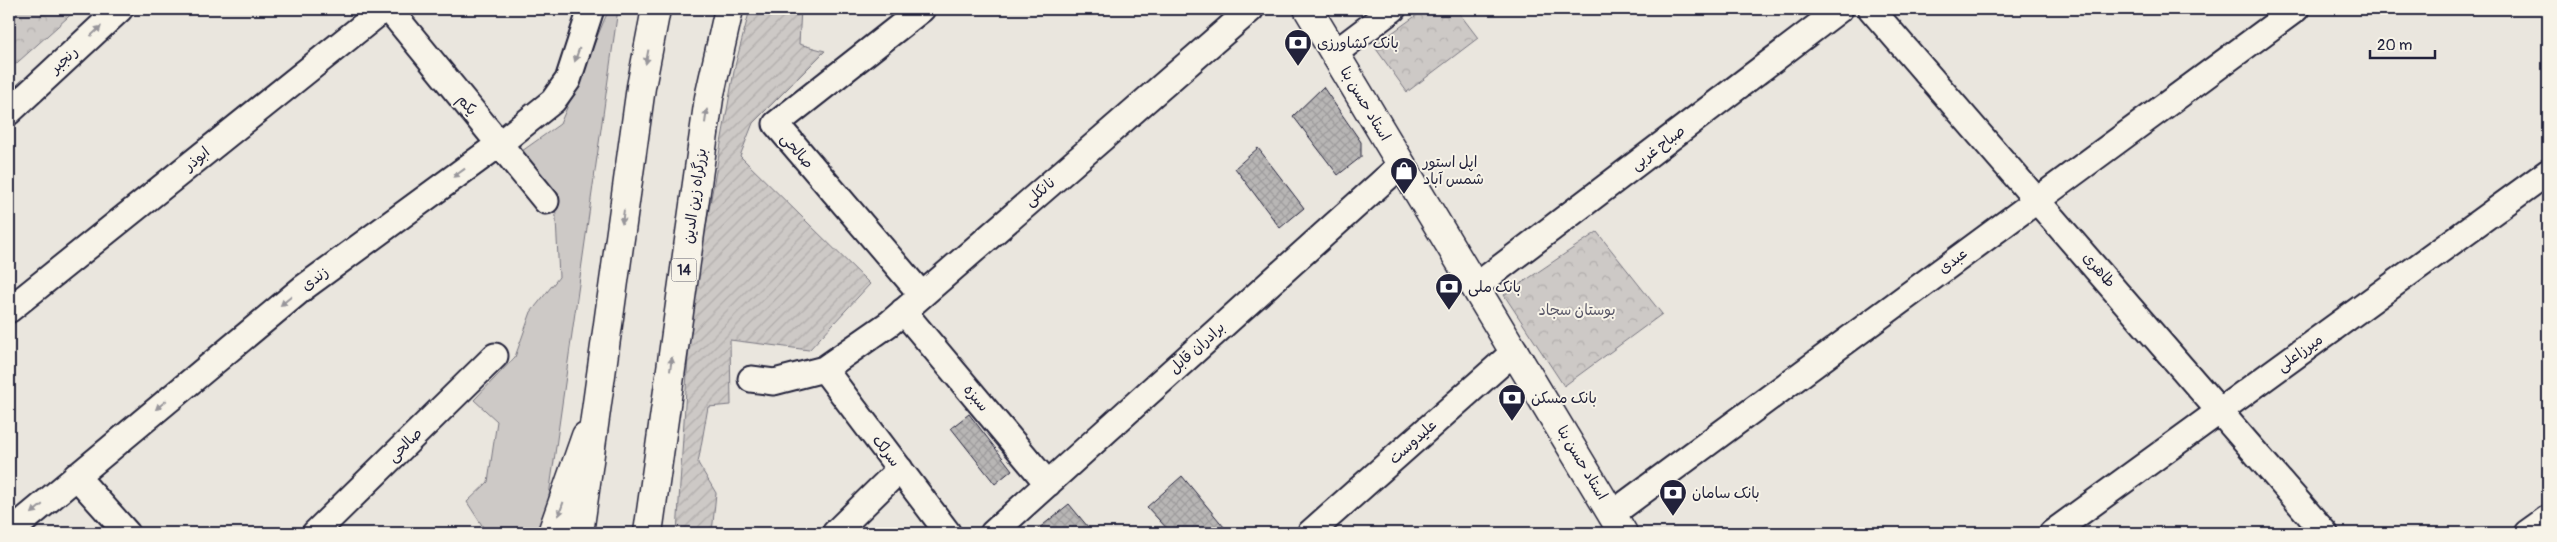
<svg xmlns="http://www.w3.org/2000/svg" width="2557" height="542" font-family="Pangolin,'Playpen Sans Arabic',sans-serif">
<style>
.grass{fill:#cdc9c6;stroke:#787680}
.park{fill:url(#park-crowns);stroke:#787680}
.garden{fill:url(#garden-furrows);stroke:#787680}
.building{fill:url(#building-cross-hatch);stroke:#22223b}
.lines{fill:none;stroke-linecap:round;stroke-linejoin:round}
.minor-casing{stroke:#22223b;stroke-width:29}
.major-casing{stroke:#22223b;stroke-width:31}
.highway-casing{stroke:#22223b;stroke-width:31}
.minor{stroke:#f7f3e8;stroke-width:25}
.major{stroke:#f7f3e8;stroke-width:28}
.highway{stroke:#f7f3e8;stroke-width:28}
.oneway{fill:#97959a}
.labels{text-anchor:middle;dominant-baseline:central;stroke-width:4;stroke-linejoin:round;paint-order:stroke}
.shield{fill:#f7f3e8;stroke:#62616f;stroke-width:1}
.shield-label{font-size:14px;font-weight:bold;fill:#22223b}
.poi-label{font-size:15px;fill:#22223b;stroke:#f7f3e8;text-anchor:start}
.street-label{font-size:15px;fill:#22223b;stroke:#f7f3e8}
.park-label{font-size:15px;fill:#555465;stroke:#f7f3e8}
</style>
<defs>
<pattern id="park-crowns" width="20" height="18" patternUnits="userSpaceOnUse" patternTransform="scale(1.25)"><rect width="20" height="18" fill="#cdc9c6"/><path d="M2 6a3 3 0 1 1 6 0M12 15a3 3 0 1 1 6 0" fill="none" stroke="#b0acab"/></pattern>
<pattern id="garden-furrows" width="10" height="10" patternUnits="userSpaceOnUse" patternTransform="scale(1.25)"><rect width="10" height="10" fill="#cdc9c6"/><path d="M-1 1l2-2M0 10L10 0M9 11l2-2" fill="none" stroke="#b0acab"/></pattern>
<pattern id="building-cross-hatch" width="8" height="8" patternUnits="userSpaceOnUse" patternTransform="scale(1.25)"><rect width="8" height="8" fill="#b8b6b5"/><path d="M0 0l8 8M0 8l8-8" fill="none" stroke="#9e9c9d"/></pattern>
</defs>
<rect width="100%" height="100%" fill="#eae6de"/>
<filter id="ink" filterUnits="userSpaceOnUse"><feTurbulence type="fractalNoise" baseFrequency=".02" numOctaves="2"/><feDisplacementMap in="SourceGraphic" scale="10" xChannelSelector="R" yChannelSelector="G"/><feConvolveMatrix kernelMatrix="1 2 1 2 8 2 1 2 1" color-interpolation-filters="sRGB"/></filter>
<g filter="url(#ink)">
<path class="grass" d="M609 9H618L548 503 539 533H487L467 502 488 482 497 421 474 400 515 357 531 312 559 277 555 200 515 156 560 124Z"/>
<path class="park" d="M9 9H77L9 70Z
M1425 9H1456L1478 38 1407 92 1374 46Z
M1597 232 1662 314 1564 386 1504 295Z"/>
<path class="garden" d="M750 9H801L799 44 825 51 753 123 740 156 870 284 809 350 730 340 731 405 708 407 698 463 716 493 712 533H677L691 309 735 66Z"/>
<path class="building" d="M1323 87 1361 142V157L1338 175 1293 116Z
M1258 148 1304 208 1280 228 1235 168Z
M969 414 1012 470 995 484 951 428Z
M1182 476 1229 533H1171L1147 507Z
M1069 504 1093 533H1033Z"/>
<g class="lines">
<defs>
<path id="minor" d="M389 9 546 201
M1871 9 2325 533
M1335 53 1393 9
M9 112 120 9
M1476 286 1840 9
M922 295 776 124 922 9
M9 310 384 9
M903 311 1048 484
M824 369 948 533
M751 379 774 382 824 369 890 323 1251 9
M76 476 127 533
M1612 514 2296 9
M9 533 303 288 498 145 553 101 568 80 591 9
M315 533 495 356
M835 533 900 469
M993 533 1402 164
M1310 533 1515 351
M2052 533 2548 172
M2527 533 2548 518"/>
<path id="major" d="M1308 9 1623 533
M552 533 586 436"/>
<path id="highway" d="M579 533 641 87 656 9
M648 533 709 98 729 9"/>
</defs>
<use href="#minor" class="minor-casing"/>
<use href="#major" class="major-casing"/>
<use href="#highway" class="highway-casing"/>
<use href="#minor" class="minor"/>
<use href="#major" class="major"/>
<use href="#highway" class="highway"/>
</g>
<defs><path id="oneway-solid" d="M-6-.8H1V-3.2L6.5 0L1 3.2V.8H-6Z" transform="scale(1.25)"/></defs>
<g class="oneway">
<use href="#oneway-solid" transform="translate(96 31) rotate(-43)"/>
<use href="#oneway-solid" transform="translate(577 55) rotate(109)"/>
<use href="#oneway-solid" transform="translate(647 57) rotate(101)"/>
<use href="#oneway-solid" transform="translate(706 116) rotate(-82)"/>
<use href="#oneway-solid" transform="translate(459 173) rotate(144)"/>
<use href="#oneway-solid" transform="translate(623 217) rotate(98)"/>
<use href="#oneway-solid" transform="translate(286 301) rotate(141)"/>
<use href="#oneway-solid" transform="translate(671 364) rotate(-82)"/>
<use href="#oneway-solid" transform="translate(161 405) rotate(140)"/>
<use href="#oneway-solid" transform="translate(37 509) rotate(140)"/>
<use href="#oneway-solid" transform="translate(561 509) rotate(109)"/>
</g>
</g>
<defs>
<symbol id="bank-pin" viewBox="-11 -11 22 30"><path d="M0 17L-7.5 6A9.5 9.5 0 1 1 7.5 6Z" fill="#22223b" stroke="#f7f3e8"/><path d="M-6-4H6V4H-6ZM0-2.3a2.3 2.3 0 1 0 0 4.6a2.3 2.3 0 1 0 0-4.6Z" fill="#fff"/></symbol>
<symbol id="shop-pin" viewBox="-11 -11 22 30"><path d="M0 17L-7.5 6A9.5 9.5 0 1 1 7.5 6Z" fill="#22223b" stroke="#f7f3e8"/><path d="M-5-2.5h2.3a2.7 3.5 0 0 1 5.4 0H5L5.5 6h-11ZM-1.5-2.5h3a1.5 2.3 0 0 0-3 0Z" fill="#fff"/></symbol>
</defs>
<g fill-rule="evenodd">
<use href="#bank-pin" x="1282" y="27" width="32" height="43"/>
<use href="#shop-pin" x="1388" y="155" width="32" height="43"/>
<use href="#bank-pin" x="1433" y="271" width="32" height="43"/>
<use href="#bank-pin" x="1496" y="382" width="32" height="43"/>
<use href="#bank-pin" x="1657" y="477" width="32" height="43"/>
</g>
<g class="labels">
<rect class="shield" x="671.5" y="258.5" width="25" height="23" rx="4"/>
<g class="shield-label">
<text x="684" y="270">14</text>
</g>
<g class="poi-label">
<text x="1317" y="43">بانک کشاورزی</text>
<text x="1423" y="162">اپل استور<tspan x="1423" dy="17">شمس آباد</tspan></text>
<text x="1468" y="287">بانک ملی</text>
<text x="1531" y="398">بانک مسکن</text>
<text x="1692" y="493">بانک سامان</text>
</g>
<g class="street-label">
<text transform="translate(64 60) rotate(-43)">رنجبر</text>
<text transform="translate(1365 104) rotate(59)">استاد حسن بنا</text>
<text transform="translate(467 105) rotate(51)">یکم</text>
<text transform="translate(1658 148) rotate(-37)">صباح غربی</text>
<text transform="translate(797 151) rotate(49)">صالحی</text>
<text transform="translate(197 159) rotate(-39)">ابوذر</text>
<text transform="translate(1040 192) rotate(-41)">نانکلی</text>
<text transform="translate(695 196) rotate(-82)">بزرگراه زین الدین</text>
<text transform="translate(1953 261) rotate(-37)">عبدی</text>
<text transform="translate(2099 270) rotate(49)">طاهری</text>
<text transform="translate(315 279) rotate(-37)">زندی</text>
<text transform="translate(1197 348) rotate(-42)">برادران قابل</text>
<text transform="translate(2300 353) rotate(-36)">میرزاعلی</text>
<text transform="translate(976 398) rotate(50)">سبزه</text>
<text transform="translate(1413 442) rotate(-42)">علیدوست</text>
<text transform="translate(405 445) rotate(-45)">صالحی</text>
<text transform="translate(886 451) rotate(53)">سرلک</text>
<text transform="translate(1582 463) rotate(59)">استاد حسن بنا</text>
</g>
<g class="park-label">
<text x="1577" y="310">بوستان سجاد</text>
</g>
</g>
<rect width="2557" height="542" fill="none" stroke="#f7f3e8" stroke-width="30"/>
<rect x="15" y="15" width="2527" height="512" fill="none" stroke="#22223b" stroke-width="2" filter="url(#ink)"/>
<path d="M2370 50v8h65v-8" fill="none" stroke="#22223b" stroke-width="2.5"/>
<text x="2377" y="50" font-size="15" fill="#22223b" stroke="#f7f3e8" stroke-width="4" paint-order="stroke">20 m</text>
</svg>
